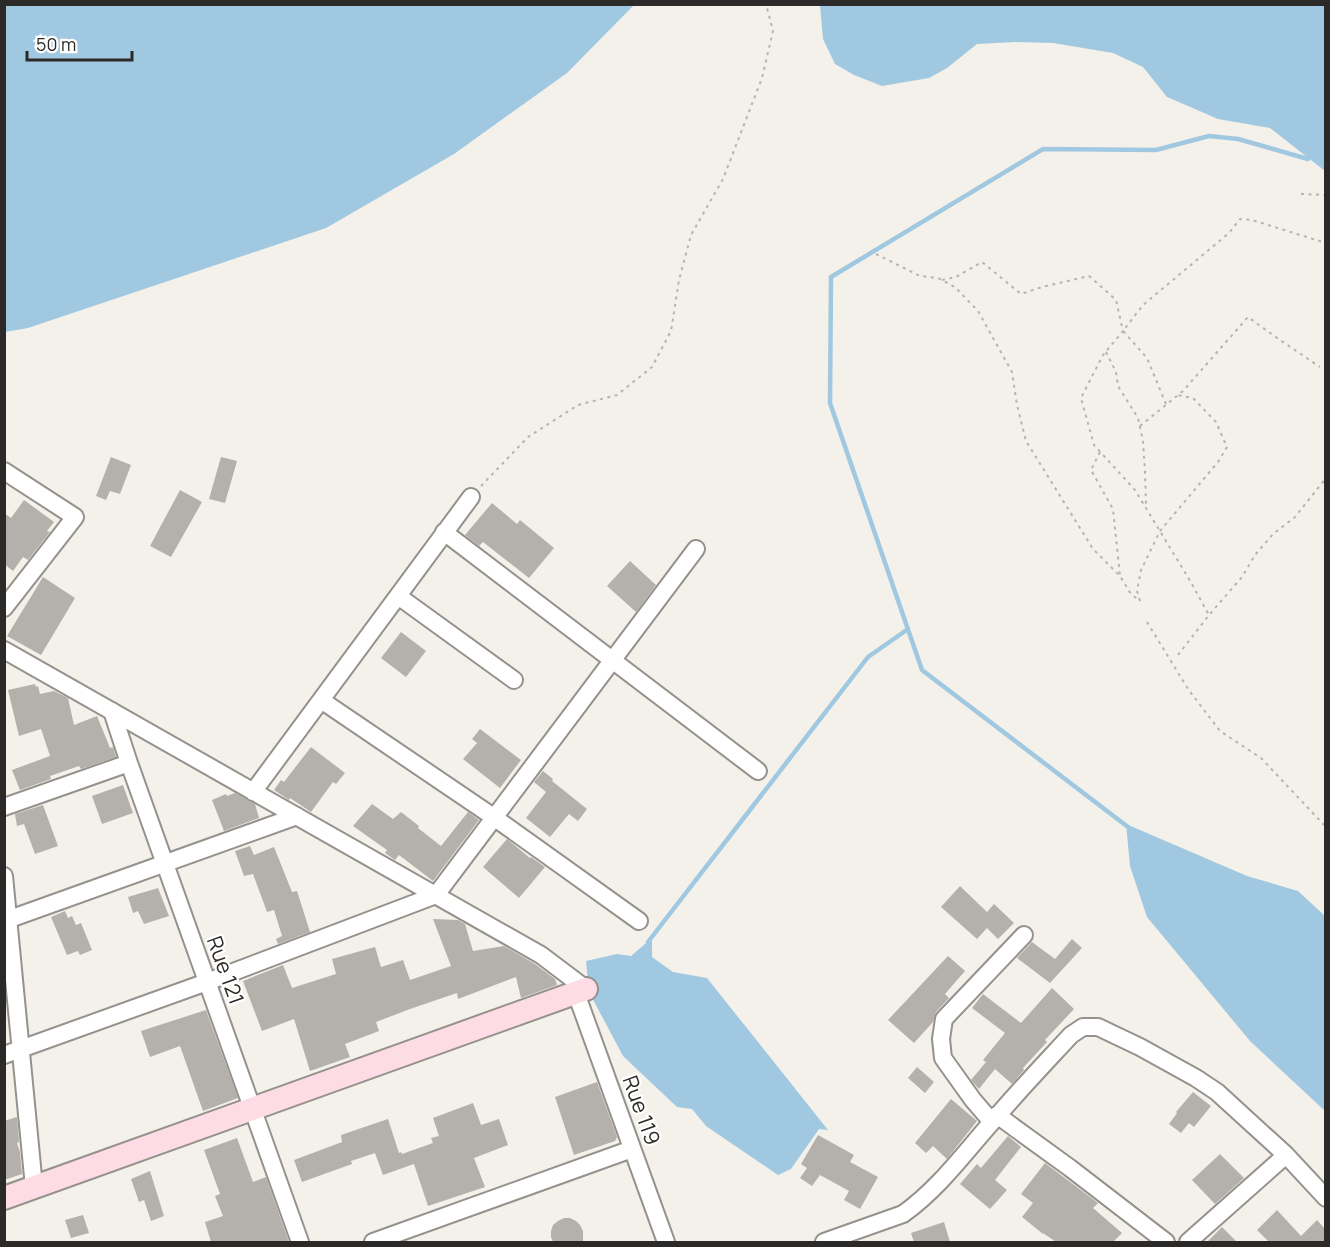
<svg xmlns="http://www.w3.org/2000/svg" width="1330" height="1247" font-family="Manrope,sans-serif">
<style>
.water{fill:#a0c9e1}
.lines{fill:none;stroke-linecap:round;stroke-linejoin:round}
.stream{stroke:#a0c9e1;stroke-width:4.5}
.building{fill:#b4b0ab}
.street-casing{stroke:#95918c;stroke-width:20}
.secondary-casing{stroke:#95918c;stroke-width:26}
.path{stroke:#b7b4af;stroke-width:2;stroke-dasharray:3 4.5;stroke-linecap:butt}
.street{stroke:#fff;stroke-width:16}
.secondary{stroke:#fddce5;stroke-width:22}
.labels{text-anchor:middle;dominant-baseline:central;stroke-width:4.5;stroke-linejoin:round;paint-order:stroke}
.street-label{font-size:21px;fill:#2c2a28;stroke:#fff}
</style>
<rect width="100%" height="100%" fill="#f4f0ea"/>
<path class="water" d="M5 4H634V5L567 73 454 154 326 228 28 328 5 332Z
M820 5H1325V171L1270 128 1218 119 1167 97 1143 67 1113 53 1053 43 1015 42 977 44 947 68 929 78 882 86 854 75 835 64 823 39Z
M1126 824 1247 876 1298 891 1325 916V1111L1250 1041 1147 917 1130 866Z
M652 938V957L673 972 707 978 828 1130 819 1129 791 1169 778 1175 706 1126 692 1109 677 1107 623 1056 589 992 586 961 617 954 631 956Z"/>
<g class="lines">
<path class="stream" d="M1128 827 922 670 830 403 831 277 1043 149 1156 150 1209 136 1238 139 1308 159 1310 154
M648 942 868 657 908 629"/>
</g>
<path class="building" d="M111 457 131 465 120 494 110 491 106 500 96 496Z
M221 457 237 461 225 503 209 499Z
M180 490 202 502 171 557 150 546Z
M24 500 54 522 47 531 50 532 28 560 23 557 13 571 4 564V513L11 518Z
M492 503 517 524 520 520 554 548 529 578 483 542 479 546 465 535Z
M630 561 656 585 636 612 607 586Z
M43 577 75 598 41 655 7 636Z
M401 632 426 651 406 677 381 658Z
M35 684 36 687 38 686 40 694 54 691 68 698 74 725 97 716 110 748 113 747 116 757 81 769 79 766 50 776 51 779 20 790 12 770 50 756 41 729 19 736 8 690Z
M480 729 521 760 500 788 463 759 477 743 472 739Z
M311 747 345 773 336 784 333 782 311 812 290 798 289 800 274 790 281 780 284 782Z
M543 771 553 779 552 781 587 809 578 821 569 814 550 837 526 818 546 792 534 782Z
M123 785 133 813 102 824 92 796Z
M235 793 255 804 259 818 224 831 212 800 226 794 227 796Z
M372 804 393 819 401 812 419 826 418 828 441 846 468 812 479 820 433 881 399 855 395 860 385 853 387 850 353 826Z
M43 805 58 846 35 854 24 824 17 826 15 814Z
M507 839 530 858 531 857 545 867 519 898 483 867Z
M250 846 254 855 274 847 292 892 297 891 310 932 278 944 276 939 282 936 274 910 267 912 253 874 244 876 235 851Z
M960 886 987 912 994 904 1014 923 998 939 987 928 977 939 941 907Z
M158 888 169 916 144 924 138 911 133 913 128 897Z
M65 911 68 918 72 916 76 925 81 923 92 950 80 955 78 951 67 955 51 917Z
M433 919 458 920 465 924 473 951 504 946 535 964 555 979 557 985 521 998 516 977 458 999 457 993 410 1009 376 1022 379 1031 345 1044 350 1057 310 1071 294 1019 262 1031 243 981 283 965 292 988 336 974 332 959 375 947 381 967 403 960 410 980 451 966Z
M1072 939 1082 948 1050 983 1017 958 1032 942 1055 959Z
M948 956 965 971 945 994 949 998 936 1012 933 1022 914 1043 888 1020Z
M1052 988 1074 1009 1045 1040 1047 1042 1023 1068 1024 1070 1012 1084 995 1069 979 1089 971 1080 986 1062 983 1060 1005 1033 972 1008 983 994 1021 1023Z
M206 1010 238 1098 203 1111 180 1046 150 1057 141 1031Z
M917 1067 934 1082 925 1093 908 1078Z
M597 1082 617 1137 615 1141 574 1155 555 1097Z
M1193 1092 1211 1106 1194 1127 1189 1123 1181 1133 1169 1124 1177 1113 1176 1112Z
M951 1099 977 1121 947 1159 933 1146 926 1153 915 1143Z
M473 1103 481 1125 499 1119 508 1145 474 1158 485 1187 428 1206 414 1164 383 1175 375 1153 351 1161 352 1164 302 1182 294 1160 342 1142 341 1135 388 1119 399 1153 401 1152 402 1154 433 1143 431 1138 439 1136 433 1118Z
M17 1117 19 1142 17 1143 20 1152 22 1174 4 1180V1121Z
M818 1135 854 1155 850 1162 878 1177 860 1209 844 1200 849 1191 820 1175 812 1186 800 1178 807 1168 801 1164Z
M1008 1136 1021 1147 995 1180 1007 1190 990 1209 960 1184 977 1164 981 1168Z
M237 1138 253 1182 266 1177 289 1242H211L205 1222 223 1216 215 1196 220 1194 204 1150Z
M1220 1154 1244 1178 1215 1204 1192 1180Z
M1045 1163 1098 1203 1093 1208 1122 1233 1113 1242H1056L1043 1233V1234L1022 1217 1033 1203 1021 1194Z
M150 1171 164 1216 151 1221 144 1200 139 1202 131 1179Z
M1277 1210 1301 1236 1317 1220 1326 1230V1242H1269L1257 1230Z
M83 1215 89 1233 71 1238 65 1220Z
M564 1218H570L576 1221 580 1225 583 1231V1242H553L551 1237V1231L553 1225 558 1221Z
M944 1222 950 1242H914L911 1233Z
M1222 1227 1237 1242H1207Z"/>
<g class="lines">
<defs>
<path id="street" d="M4 471 75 517 4 608
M444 532 758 771
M398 596 514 680
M4 650 541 955 586 989
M321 700 495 818 639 921
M112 711 129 763 300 1242
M253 792 471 497
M4 807 129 763
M4 876 34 1187
M4 921 297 816
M576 993 666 1242
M4 1055 207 982 436 895 696 549
M997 1115 1070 1168 1166 1242
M992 1122 973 1100 943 1058 941 1039 944 1019 1024 935
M373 1242 632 1149
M824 1242 903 1214C941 1187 968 1148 999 1114 1022 1087 1047 1061 1071 1035L1083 1027H1098L1140 1047 1196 1078 1217 1092 1286 1155 1326 1198
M1188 1242 1286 1155"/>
<path id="secondary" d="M4 1198 586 989"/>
</defs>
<use href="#street" class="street-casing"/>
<use href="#secondary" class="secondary-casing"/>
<path class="path" d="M1301 194 1326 195
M876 254 920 276 938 278 955 287 978 311 1012 372 1017 405 1026 441 1093 549 1120 576 1131 594 1140 601
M942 280 956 277 982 262 1021 294 1042 287 1089 276 1116 300 1123 331 1103 355 1081 398 1094 445 1135 490 1189 579 1209 615
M1106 352 1116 372 1118 386 1138 418 1143 441 1145 472 1146 505
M1166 404 1147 358 1123 331 1143 305 1229 233 1240 219 1252 220 1326 243
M1140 426 1183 391 1248 317 1280 340 1320 367
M1100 452 1091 470 1113 509 1120 576
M481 486 528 437 578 405 617 395 652 367 671 331 679 280 691 235 723 179 762 78 773 31 766 4
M1140 601 1137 591 1141 570 1160 531 1218 462 1227 447 1216 422 1193 398 1177 395
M1147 622 1188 689 1220 731 1261 758 1326 827
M1178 655 1209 615 1242 577 1255 555 1273 534 1295 517 1326 478"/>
<use href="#street" class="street"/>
<use href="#secondary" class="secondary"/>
</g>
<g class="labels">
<g class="street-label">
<text transform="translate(226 970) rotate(70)">Rue 121</text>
<text transform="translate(642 1110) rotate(70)">Rue 119</text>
</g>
</g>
<rect width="1330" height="1247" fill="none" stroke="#2c2a28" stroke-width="12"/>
<path d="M27 51v9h105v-9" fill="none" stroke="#2c2a28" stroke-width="3"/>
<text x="36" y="51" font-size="18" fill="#2c2a28" stroke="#ffffff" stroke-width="4.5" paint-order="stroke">50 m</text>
</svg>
